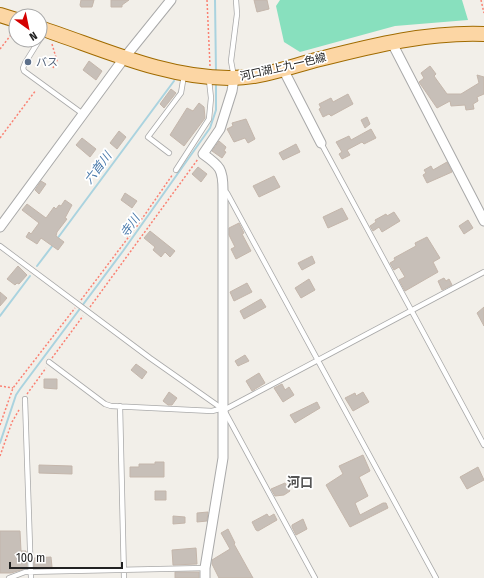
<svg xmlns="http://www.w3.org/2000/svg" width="484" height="578" font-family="'Fira Sans Condensed','Noto Sans JP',sans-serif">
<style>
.pitch{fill:#88e0be}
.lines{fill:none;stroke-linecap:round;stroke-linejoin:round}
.stream{stroke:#aad3df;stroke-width:2}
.building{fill:#c7bfb8;stroke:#c4b6ab}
.service-casing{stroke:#a9a9a9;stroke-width:6}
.minor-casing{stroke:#a9a9a9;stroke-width:11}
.primary-casing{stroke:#a06b00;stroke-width:16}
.path{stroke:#fa8072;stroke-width:1.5;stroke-dasharray:2 2;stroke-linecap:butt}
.service{stroke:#fff;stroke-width:4.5}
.minor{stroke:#fff;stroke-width:9}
.primary{stroke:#fcd6a4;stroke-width:14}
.service-dot{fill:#5c6f8a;stroke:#fff;stroke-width:1.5}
.labels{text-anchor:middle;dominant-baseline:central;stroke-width:3.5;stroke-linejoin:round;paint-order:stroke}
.service-label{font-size:11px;fill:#4e5e75;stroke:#fff;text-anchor:start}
.street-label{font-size:11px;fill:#222;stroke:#fff}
.water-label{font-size:12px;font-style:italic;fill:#4a7aab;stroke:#fff}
.quarter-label{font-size:13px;font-weight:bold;fill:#555;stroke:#fff}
</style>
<rect width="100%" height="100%" fill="#f2efe9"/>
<path class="pitch" d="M280 0H462L468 20 395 26 300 52 284 42 276 6Z"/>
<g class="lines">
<path class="stream" d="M215 0 216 73
M57 239 174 81
M37 266 53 245
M0 316 30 276
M0 443 16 395 20 389 123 251 210 128 216 110V83"/>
</g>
<path class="building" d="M81 0H94L92 7H81L80 5Z
M111 0H129L122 5V7H111Z
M254 0H267L269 9 257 12Z
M89 61 102 71 96 80 83 70Z
M430 66 436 74 434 76 447 94H461L479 83 477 75 484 77V94L477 97 478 101 473 104 474 109 466 110 465 105 451 106 450 101 437 108 419 82 424 78 421 73Z
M171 89 176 93 164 108 160 104Z
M348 94 353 104 331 116 329 114 323 117 319 109 321 108 319 104 331 98 333 102Z
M199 103 204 107 205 118 184 146 170 135 187 108 193 111Z
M367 117 370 124 365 128 361 120Z
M246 119 255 139 248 143 245 138 234 142 227 129 233 126 232 123Z
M371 129 376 138 364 144 362 142 347 150 350 155 342 159 339 154 342 152 336 142 349 136 351 140Z
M119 131 126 137 117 149 110 143Z
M82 138 96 149 90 157 76 145Z
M219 141 226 147 224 151 226 152 222 158 212 151Z
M296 144 300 152 283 160 279 153Z
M447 162 452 172 427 183 423 175 426 173 424 170 431 166 433 170Z
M198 167 207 174 201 182 192 174Z
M274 176 280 187 259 197 253 186Z
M41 181 46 184 39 194 35 190Z
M125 193 137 201 132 208 121 200Z
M65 200 72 205 65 218 67 219 57 232 56 236 64 242 58 250 41 238 37 244 26 237 29 232 31 234 39 223 22 210 27 204 46 218 54 207 56 209 59 205 61 206Z
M342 208 348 219 328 228 323 217Z
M394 212 400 221 382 232 379 227 373 231 370 226 376 222 375 220 386 214 387 216Z
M468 220 473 228 464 234 459 226Z
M239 223 244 233 242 234 251 251 236 259 231 249 235 247 229 235V228Z
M150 231 175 251 170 257 165 252 161 257 153 250 155 247 144 238Z
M427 237 440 258 433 262 438 272 405 291 399 280 405 277 399 267 394 270 390 263 395 260 394 258 416 246 415 243Z
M312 256 315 263 302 270 298 263Z
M18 266 27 275 19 284 17 283 15 285 7 279Z
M444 278 446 281 449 279 452 285 442 290 438 281Z
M309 279 315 290 301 298 295 288Z
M247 283 252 292 234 301 230 292Z
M0 292 7 298 0 306Z
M261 299 266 307 244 319 240 311Z
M484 307V326L477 313Z
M245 355 249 361 238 366 235 361Z
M136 364 147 372 142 379 131 370Z
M259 373 265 383 252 391 246 381Z
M44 379H57V389L44 388Z
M282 384 285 390 289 387 294 395 283 402 274 388Z
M169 392 177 398 172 405H168L163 401Z
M363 392 369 402 353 411 345 398 355 393 356 396Z
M317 402 320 408 295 423 290 415Z
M363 455 370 471 359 477 368 496 355 503 360 515 383 503H386L388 508 350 527 326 485 343 474 339 466Z
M155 462H164V477H130V467H139V464H155Z
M39 465 72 466V474L39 473Z
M478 467 484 480 467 489 460 477Z
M285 483 290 491 284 495 275 496 271 489Z
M155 491H166V500H155Z
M208 512 207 521 197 522V513Z
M267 514 269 517 274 514 277 520 258 531 256 530 252 522Z
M173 516 185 517V523L173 524Z
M303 519 307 529 296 535 292 527V525Z
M228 529 235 543 234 544 253 578H219L212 564V560L230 549 221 533Z
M0 531H20L21 551H26L27 568 11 573H0Z
M196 548 197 564 173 565 172 550Z
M51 557 52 567 34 568V558Z
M175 572H199V578H175Z"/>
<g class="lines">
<defs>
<path id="service" d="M45 31 25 63 23 68 24 71 83 114
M234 77 231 61 237 14 236 0
M321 143 484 445
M169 153 148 137 181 93 184 75
M176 170 209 119 211 98 209 80
M224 190 227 193 436 578
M0 246 150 358 224 410 315 578
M49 362 105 404 111 406 212 411 220 409
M25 399 31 578
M120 406 124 578
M224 410 484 272
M9 578 25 572 205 568"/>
<path id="minor" d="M391 41 484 221
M283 69 321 143
M0 227 125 57 171 0
M205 578V568L223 458V190C223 169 220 166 203 154L220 129 232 91 234 78"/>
<path id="primary" d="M0 15 16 20
M40 28C101 48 166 79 232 78 262 78 292 66 320 59 375 45 428 32 484 34"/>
</defs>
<use href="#service" class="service-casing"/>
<use href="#minor" class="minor-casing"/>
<use href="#primary" class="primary-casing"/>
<path class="path" d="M207 0 210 66
M481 0 484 13
M52 44 57 61 53 68
M0 49 14 31
M0 138 36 90
M81 300 137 226 173 174
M90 307 198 159
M52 358 83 316
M0 386 13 388
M27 394 46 368
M0 425 13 388 75 308
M0 456 12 422 19 410"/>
<use href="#service" class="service"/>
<use href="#minor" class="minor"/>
<use href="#primary" class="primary"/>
</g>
<circle class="service-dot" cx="28" cy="62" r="4"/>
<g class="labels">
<g class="service-label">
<text x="36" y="62">バス</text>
</g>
<g class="street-label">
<text transform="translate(283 67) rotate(-13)">河口湖上九一色線</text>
</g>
<g class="water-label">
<text transform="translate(98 168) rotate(-53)">六首川</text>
<text transform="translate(130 226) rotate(-55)">寺川</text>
</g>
<g class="quarter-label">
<text x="300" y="482">河口</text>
</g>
</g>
<g transform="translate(28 28) rotate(147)"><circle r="19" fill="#ffffff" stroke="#a7a7a7"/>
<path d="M0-3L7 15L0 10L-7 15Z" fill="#d40000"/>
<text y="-6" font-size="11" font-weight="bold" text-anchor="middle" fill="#222222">N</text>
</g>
<path d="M10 562v6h112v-6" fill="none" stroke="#222222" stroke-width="2"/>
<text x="16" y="562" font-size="12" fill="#222222" stroke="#ffffff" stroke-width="3" paint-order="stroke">100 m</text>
</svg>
